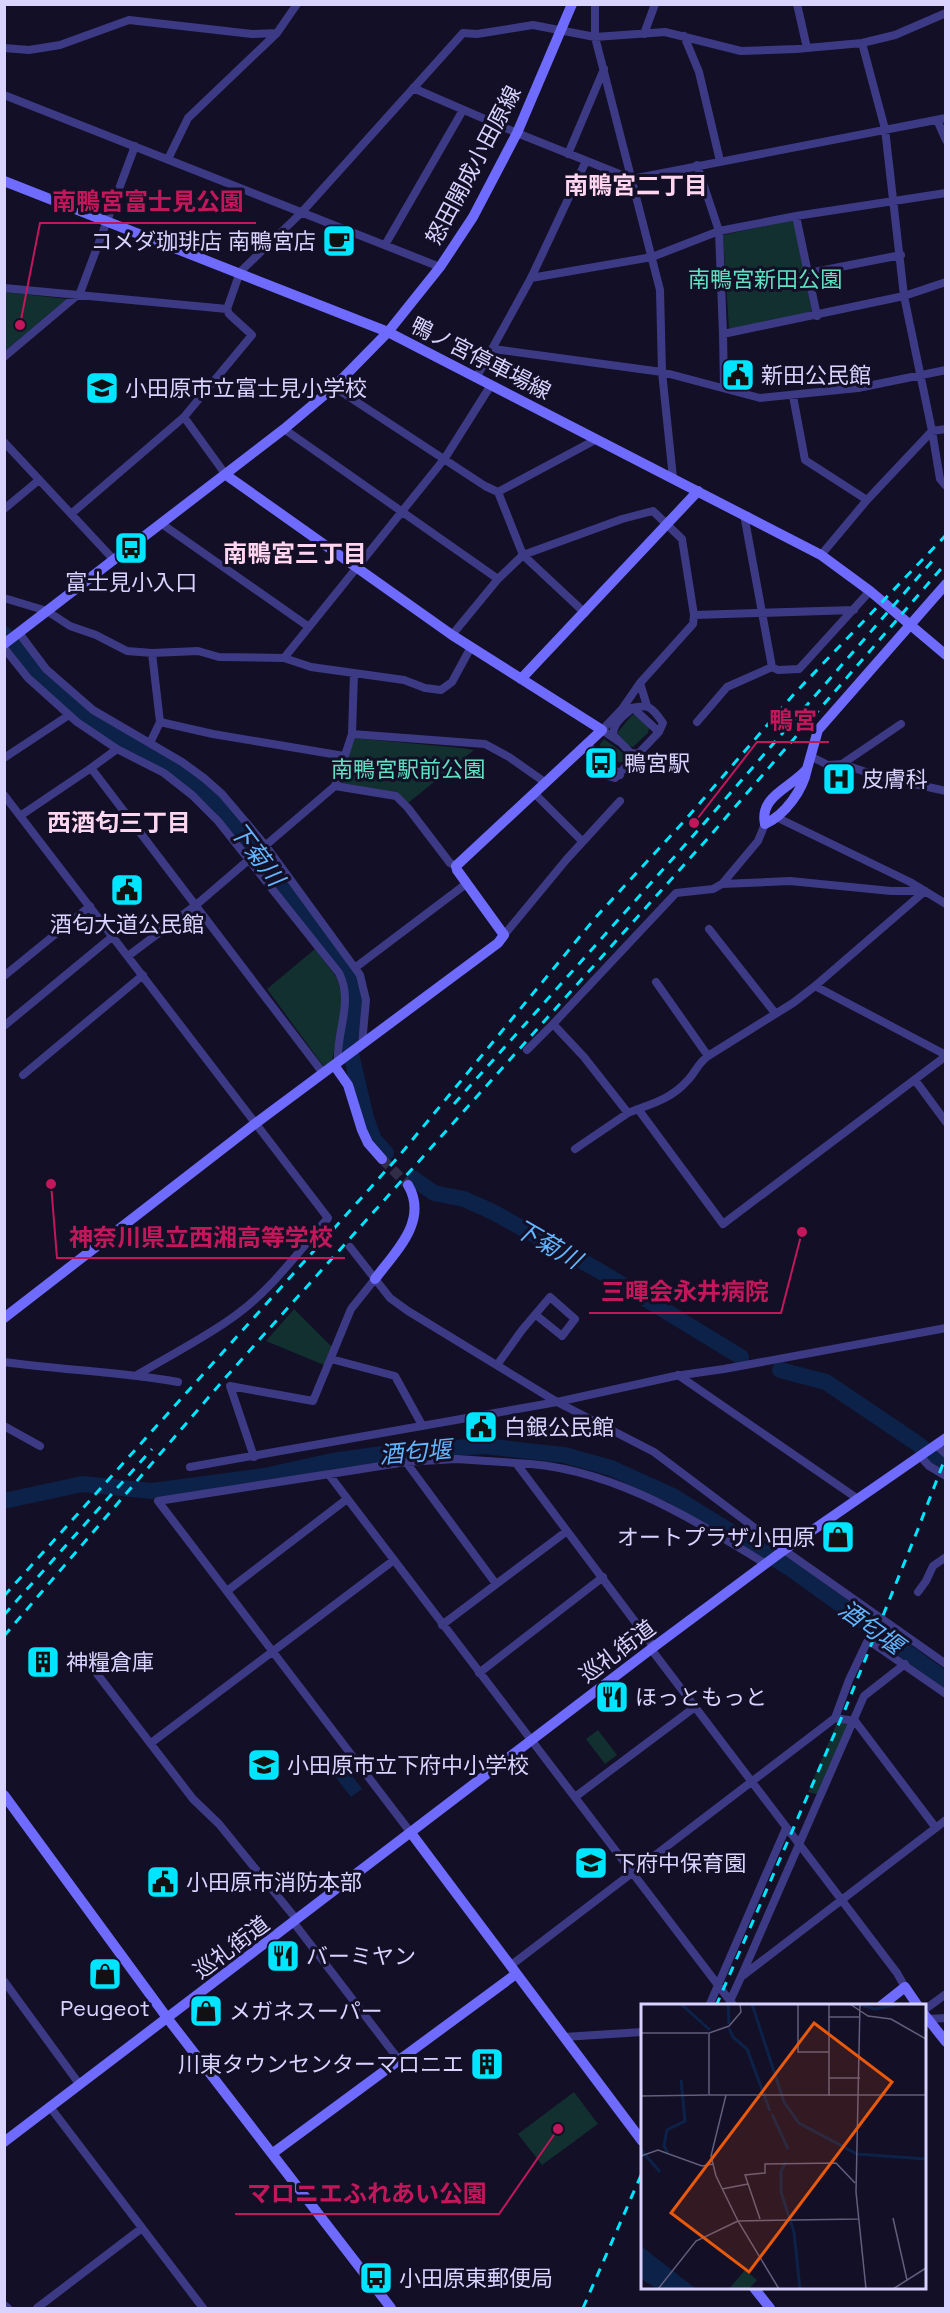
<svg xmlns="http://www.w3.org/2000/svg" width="950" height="2313" font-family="'Space Grotesk','Noto Sans JP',sans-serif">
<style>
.green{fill:#12302f}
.water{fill:#0c2248}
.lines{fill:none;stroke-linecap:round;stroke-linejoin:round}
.river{stroke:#0c2248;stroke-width:16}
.secondary-tunnel{stroke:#312d47;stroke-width:10;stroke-dasharray:10 5;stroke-linecap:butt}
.street{stroke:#3d3a85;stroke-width:8}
.secondary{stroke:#6f6bff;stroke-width:10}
.rail{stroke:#00e5ff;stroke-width:3;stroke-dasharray:9 8;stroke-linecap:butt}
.labels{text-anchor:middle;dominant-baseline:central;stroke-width:6;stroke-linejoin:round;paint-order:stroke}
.street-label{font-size:22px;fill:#d9d4ff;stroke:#130f26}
.poi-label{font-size:22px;fill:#d9d4ff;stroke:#130f26;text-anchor:start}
.park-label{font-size:22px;fill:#5fe0c0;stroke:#130f26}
.neighbourhood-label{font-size:24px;font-weight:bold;fill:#ffd6f0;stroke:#130f26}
.water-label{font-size:24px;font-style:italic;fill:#62b6ff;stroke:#130f26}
.inset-river{fill:none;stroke:#0c2248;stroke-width:3}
.inset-road{fill:none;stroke:#625e7d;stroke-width:1.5}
.view{fill:#e8590c;fill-opacity:0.15;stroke:#e8590c;stroke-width:3}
.inset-edge{fill:none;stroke:#d9d4ff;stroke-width:3}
.leader{fill:none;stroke:#c2185b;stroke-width:2}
.callout-dot{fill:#c2185b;stroke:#130f26;stroke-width:2}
.callout-label{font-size:24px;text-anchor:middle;font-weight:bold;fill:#c2185b;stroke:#130f26;stroke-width:6;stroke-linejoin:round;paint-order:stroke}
</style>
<rect width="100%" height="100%" fill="#130f26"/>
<path class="green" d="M794 220 812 313 729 329 723 235Z
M5 292 67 299 5 351Z
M632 715H635L649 728 648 733 633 747 627 745 617 733Z
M354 738 462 748 474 750 408 803 396 792 340 783Z
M604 739 626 755 627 757 623 762H613L601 750 600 744Z
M315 949 337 978 343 999 332 1062 324 1067 267 989Z
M294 1309 332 1347 324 1365 266 1341Z
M838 1720 852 1722 820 1795 808 1792Z
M598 1730 617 1755 605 1764 586 1739Z
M574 2092 598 2124 542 2165 518 2134Z"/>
<path class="water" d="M341 1761 362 1789 351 1797 330 1770Z"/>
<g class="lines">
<path class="river" d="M4 634C36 670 68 704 108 730 130 744 155 754 176 768 193 779 207 793 221 807L348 973 354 989 356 1002 349 1043 352 1058 366 1118 374 1140 386 1153
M414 1179 434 1193 464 1199 493 1212 598 1270 741 1357
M780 1370 826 1382 915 1442 946 1466
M4 1501 82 1484 152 1491 264 1476 332 1461 397 1452 484 1446 564 1455 611 1468 673 1496 791 1569 946 1680"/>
<path class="secondary-tunnel" d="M382 1159 408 1185"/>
<path class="street" d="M595 4V37L660 290 662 372 673 478
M797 4 807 48
M644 34 655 4
M684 36 699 72 720 161
M862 43 885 129 904 296 946 282
M4 48 29 50 60 45 129 20 252 34 277 33 297 4
M413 88 517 133 632 179 946 118
M4 95 440 267
M937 120 946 140
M568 154 604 69
M168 159 188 118 277 33
M697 165 719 231 723 334 904 296 932 431 867 500 821 555
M796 216 817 316
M385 245 463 110
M809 273 901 255
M531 278 652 257 719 231 796 216 946 193
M4 288 227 309 240 272 302 212 463 33 477 34 533 25 595 37 665 32 741 51 796 49 862 43 895 35 946 13
M723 334 724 387
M493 349 662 372 760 398 858 388 946 370
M4 357 80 293 135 146
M476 378 531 278 586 161
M334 387 485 486 498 492 597 439
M793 396 805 460 867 500
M184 417 226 475
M284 429 498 579
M946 429 932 431 940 479 946 486
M4 442 114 560
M498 492 523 555 585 613
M4 509 39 480
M71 514 184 417 252 335 229 314 227 309
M748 516 745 520 772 667
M162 524 309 627
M4 598 47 611 70 626 96 635 127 651 152 653 198 651 219 657 284 658 311 667 404 680 425 688 441 690 452 682 471 647
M694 615 854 610
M19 633 46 669 93 710 182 762 204 778 222 794 266 846 360 975 366 1000 362 1044
M452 635 498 579 523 555 622 519 653 511 682 539 694 615 693 624 640 683 622 709
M4 648 28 678 77 722 117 749 164 773 192 795 218 821 339 973C354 1003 336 1031 338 1062
M152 653 160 722 213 734 344 756
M284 658 445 458 491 385
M640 683 647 706
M697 722 727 687 772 667 778 670 799 669 870 591
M352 734 485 744 509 757 546 783
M150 743 160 722
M586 744C591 759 598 775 615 778L659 732 663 723C646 698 645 708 622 709L602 730 618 741
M588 746 620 775
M640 754 631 753 613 735C613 723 624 715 633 708L659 732
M812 757 828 765 842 764 878 776 946 791
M4 758 69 715
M842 764 901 724
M91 768 117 749
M335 786 396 796 408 808 450 863 456 866
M534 793 582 841
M4 795 328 1218C299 1251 271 1290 236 1315 205 1338 170 1355 137 1375
M20 816 91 768 323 1073
M776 817 910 882 946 904
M722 884 758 841 765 824
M925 891H891L790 881 722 884 713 889 676 893 553 1024 584 1057 628 1113C650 1104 670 1100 687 1081 695 1073 698 1063 708 1056L793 1003 815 986 946 1055
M709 929 775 1013
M504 935 566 860 620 801
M128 956 196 905 335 786 352 734 354 673
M356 967 466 884
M4 976 90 906
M656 982 708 1056
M815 986 925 891
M4 1026 113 936
M527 1050 553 1024
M23 1075 143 975
M915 1080 946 1122
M638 1109 723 1224 946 1056
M575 1149 628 1113
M350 1247 390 1298 408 1311 557 1402 654 1452 784 1550 946 1664
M331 1359 395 1376 422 1425
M4 1362C62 1370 121 1372 178 1382
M497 1365 522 1330 550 1297 575 1319 562 1336 536 1315
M678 1375 858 1499
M4 1426 40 1446
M936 1445 946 1454
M920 1456 929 1466 946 1476
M254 1457 230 1386 313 1401 351 1309 375 1279
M406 1462 496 1584
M516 1463C608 1466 689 1517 766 1564
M190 1467 557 1402 675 1376 724 1369 946 1328
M330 1476 734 2006
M227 1591 347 1499
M918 1592 926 1581 933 1566 946 1557
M442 1625 567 1531
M651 1649 897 1973 905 1987
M88 1662 193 1799 219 1824 297 1920
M479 1673 603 1577
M835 1718 855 1721 936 1828
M151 1743 394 1560
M575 1797 695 1707
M411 1833 158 1501 406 1462 456 1459 516 1463 654 1647
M294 1923 399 2060
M510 1966 835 1718 849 1680 868 1640 946 1694
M741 1977 864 1696 905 1664
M4 1981 80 2085
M730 2001 741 1977 946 1820
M709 2006 786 1828
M924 2010 946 1994
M928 2019 946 2018
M564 2037 642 2032
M50 2107 203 2308
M4 2305 8 2308
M37 2308 142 2228"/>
<path class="secondary" d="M4 181 388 332 821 555 870 591 946 655
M4 644 284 429 334 387 388 332 440 267 473 217 517 133 572 4
M521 679 698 491
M807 769 818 730 946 584
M807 769C803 790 785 815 765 824 759 796 791 788 807 769Z
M334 1065 348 1085 362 1130 368 1143 382 1159
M375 1279C395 1252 429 1221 408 1185
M4 1318 256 1123 498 943 504 935 457 870 456 866 602 730 452 635 226 475
M4 1795 168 2019 391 2308
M411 1833 642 2141
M881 2006 905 1987 918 2006
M924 2014 946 2042
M4 2142 651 1649 784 1550 946 1438
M273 2153 516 1974
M754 2288 770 2308"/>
<path class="rail" d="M454 1104 700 828 934 559
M4 1596 399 1156 596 917 687 818 794 694 946 535
M4 1615 152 1449
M4 1636 226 1377 709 837 946 563
M716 2006 844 1712 918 1529 946 1456
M583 2308 642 2173"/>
</g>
<defs>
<symbol id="cafe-square" viewBox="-11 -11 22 22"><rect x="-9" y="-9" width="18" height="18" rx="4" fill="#00e5ff" stroke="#130f26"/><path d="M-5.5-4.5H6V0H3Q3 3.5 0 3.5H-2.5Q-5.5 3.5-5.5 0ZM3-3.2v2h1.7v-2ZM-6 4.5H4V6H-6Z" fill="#111"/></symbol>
<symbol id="civic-square" viewBox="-11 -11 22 22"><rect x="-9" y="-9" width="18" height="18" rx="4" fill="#00e5ff" stroke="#130f26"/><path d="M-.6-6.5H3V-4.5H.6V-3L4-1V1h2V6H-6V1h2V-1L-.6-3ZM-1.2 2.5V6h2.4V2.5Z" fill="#111"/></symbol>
<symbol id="school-square" viewBox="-11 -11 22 22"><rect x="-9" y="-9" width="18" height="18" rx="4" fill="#00e5ff" stroke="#130f26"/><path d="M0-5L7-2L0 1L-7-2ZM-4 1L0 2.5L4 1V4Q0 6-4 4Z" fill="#111"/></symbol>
<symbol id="bus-square" viewBox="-11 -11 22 22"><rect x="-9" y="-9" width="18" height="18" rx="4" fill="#00e5ff" stroke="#130f26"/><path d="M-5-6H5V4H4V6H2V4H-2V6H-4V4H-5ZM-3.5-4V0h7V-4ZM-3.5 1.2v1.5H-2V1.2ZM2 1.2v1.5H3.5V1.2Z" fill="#111"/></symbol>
<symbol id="hospital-square" viewBox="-11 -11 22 22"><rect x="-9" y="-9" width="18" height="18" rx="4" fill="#00e5ff" stroke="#130f26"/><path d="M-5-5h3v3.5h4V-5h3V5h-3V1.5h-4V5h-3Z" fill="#111"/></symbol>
<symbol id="shop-square" viewBox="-11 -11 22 22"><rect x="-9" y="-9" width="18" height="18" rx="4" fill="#00e5ff" stroke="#130f26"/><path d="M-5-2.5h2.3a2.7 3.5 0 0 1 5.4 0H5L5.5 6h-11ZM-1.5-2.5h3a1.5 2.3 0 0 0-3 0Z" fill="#111"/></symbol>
<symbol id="building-square" viewBox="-11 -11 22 22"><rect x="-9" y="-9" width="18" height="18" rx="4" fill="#00e5ff" stroke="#130f26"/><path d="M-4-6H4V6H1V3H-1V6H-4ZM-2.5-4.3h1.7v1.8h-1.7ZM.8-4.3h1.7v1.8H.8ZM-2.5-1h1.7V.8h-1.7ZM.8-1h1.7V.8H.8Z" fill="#111"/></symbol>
<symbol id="restaurant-square" viewBox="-11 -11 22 22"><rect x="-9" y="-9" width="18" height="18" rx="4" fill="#00e5ff" stroke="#130f26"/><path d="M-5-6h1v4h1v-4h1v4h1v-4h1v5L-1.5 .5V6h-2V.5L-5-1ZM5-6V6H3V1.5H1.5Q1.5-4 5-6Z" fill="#111"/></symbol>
</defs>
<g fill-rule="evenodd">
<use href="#cafe-square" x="320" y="222" width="38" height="38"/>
<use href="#civic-square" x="719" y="356" width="38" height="38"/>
<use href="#school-square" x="83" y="369" width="38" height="38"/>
<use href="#bus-square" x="112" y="529" width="38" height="38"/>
<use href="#bus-square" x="582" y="744" width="38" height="38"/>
<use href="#hospital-square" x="820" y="760" width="38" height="38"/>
<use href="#civic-square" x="108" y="871" width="38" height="38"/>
<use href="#civic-square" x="462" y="1408" width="38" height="38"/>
<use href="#shop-square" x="819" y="1518" width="38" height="38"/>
<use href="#building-square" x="24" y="1643" width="38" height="38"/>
<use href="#restaurant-square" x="593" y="1678" width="38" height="38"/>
<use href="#school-square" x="245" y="1746" width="38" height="38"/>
<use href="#school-square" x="572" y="1844" width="38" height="38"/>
<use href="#civic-square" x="144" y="1863" width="38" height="38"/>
<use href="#restaurant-square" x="264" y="1937" width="38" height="38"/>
<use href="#shop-square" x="86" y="1955" width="38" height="38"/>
<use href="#shop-square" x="187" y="1992" width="38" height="38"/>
<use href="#building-square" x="468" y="2045" width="38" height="38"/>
<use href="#bus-square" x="357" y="2259" width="38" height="38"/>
</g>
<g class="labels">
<g class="street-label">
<text transform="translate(473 165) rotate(-62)">怒田開成小田原線</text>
<text transform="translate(481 358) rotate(27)">鴨ノ宮停車場線</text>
<text transform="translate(617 1651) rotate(-37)">巡礼街道</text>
<text transform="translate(231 1947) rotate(-37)">巡礼街道</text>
</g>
<g class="poi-label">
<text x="316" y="241" text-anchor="end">コメダ珈琲店 南鴨宮店</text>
<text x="761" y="375">新田公民館</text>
<text x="125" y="388">小田原市立富士見小学校</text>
<text x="131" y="582" text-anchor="middle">富士見小入口</text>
<text x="624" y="763">鴨宮駅</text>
<text x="862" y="779">皮膚科</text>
<text x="127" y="924" text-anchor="middle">酒匂大道公民館</text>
<text x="504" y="1427">白銀公民館</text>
<text x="815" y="1537" text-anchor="end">オートプラザ小田原</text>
<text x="66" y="1662">神糧倉庫</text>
<text x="635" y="1697">ほっともっと</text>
<text x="287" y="1765">小田原市立下府中小学校</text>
<text x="614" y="1863">下府中保育園</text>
<text x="186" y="1882">小田原市消防本部</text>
<text x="306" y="1956">バーミヤン</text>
<text x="105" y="2008" text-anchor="middle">Peugeot</text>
<text x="229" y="2011">メガネスーパー</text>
<text x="464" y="2064" text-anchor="end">川東タウンセンターマロニエ</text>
<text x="399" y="2278">小田原東郵便局</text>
</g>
<g class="park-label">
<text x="765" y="279">南鴨宮新田公園</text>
<text x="408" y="769">南鴨宮駅前公園</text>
</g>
<g class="neighbourhood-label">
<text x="636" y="185">南鴨宮二丁目</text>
<text x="295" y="553">南鴨宮三丁目</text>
<text x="119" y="822">西酒匂三丁目</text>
</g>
<g class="water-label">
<text transform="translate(257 854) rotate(53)">下菊川</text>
<text transform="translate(548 1244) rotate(30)">下菊川</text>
<text transform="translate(415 1452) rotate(-5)">酒匂堰</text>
<text transform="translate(871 1627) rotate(36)">酒匂堰</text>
</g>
</g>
<g transform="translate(641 2004)">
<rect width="285" height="285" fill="#130f26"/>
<path d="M104 266 116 276 108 285H88Z" fill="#12302f"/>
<path d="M0 242 50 281 56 285H17L0 275Z" fill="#0c2248"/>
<path class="inset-river" d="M40 0 69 26M87 0 88 20M111 0 143 98 158 119 216 150 285 155M216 0 234 5 258 0M88 24 92 33 106 45 129 107M131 110 147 145M0 146 19 168M27 149 23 142 26 126 44 117 40 76M145 158 140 167V188L153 228 159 285"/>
<path class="inset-road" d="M99 0 100 8 88 22 68 29V91H85L70 152 75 172 97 217 138 285M157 0V48H188M188 0V92M209 0 227 12 250 15 285 35M219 0 215 188 225 285M188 13H219M0 29H67M188 74H219M85 91H285M0 92 67 91M0 152 17 146 61 162 72 160M81 185 107 180M252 214 266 276M119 215 104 171 124 169V160L195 159 214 179M97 217 217 215M17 285 55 237 97 217M252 285 285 264"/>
<path class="view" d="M173 19 251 78 108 268 30 209Z"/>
<rect width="285" height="285" class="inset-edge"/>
</g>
<path class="leader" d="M20 325L40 223H256M694 823L757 742H829M51 1184L57 1258H345M802 1232L781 1313H589M558 2129L499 2214H235"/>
<g class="callout-dot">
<circle cx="20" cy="325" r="6"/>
<circle cx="694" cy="823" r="6"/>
<circle cx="51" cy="1184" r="6"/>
<circle cx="802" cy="1232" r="6"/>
<circle cx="558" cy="2129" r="6"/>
</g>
<g class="callout-label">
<text x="148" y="210">南鴨宮富士見公園</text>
<text x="793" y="729">鴨宮</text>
<text x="201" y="1246">神奈川県立西湘高等学校</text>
<text x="685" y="1300">三暉会永井病院</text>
<text x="367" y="2202">マロニエふれあい公園</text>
</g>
<rect width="950" height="2313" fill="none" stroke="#d9d4ff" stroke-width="12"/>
</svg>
